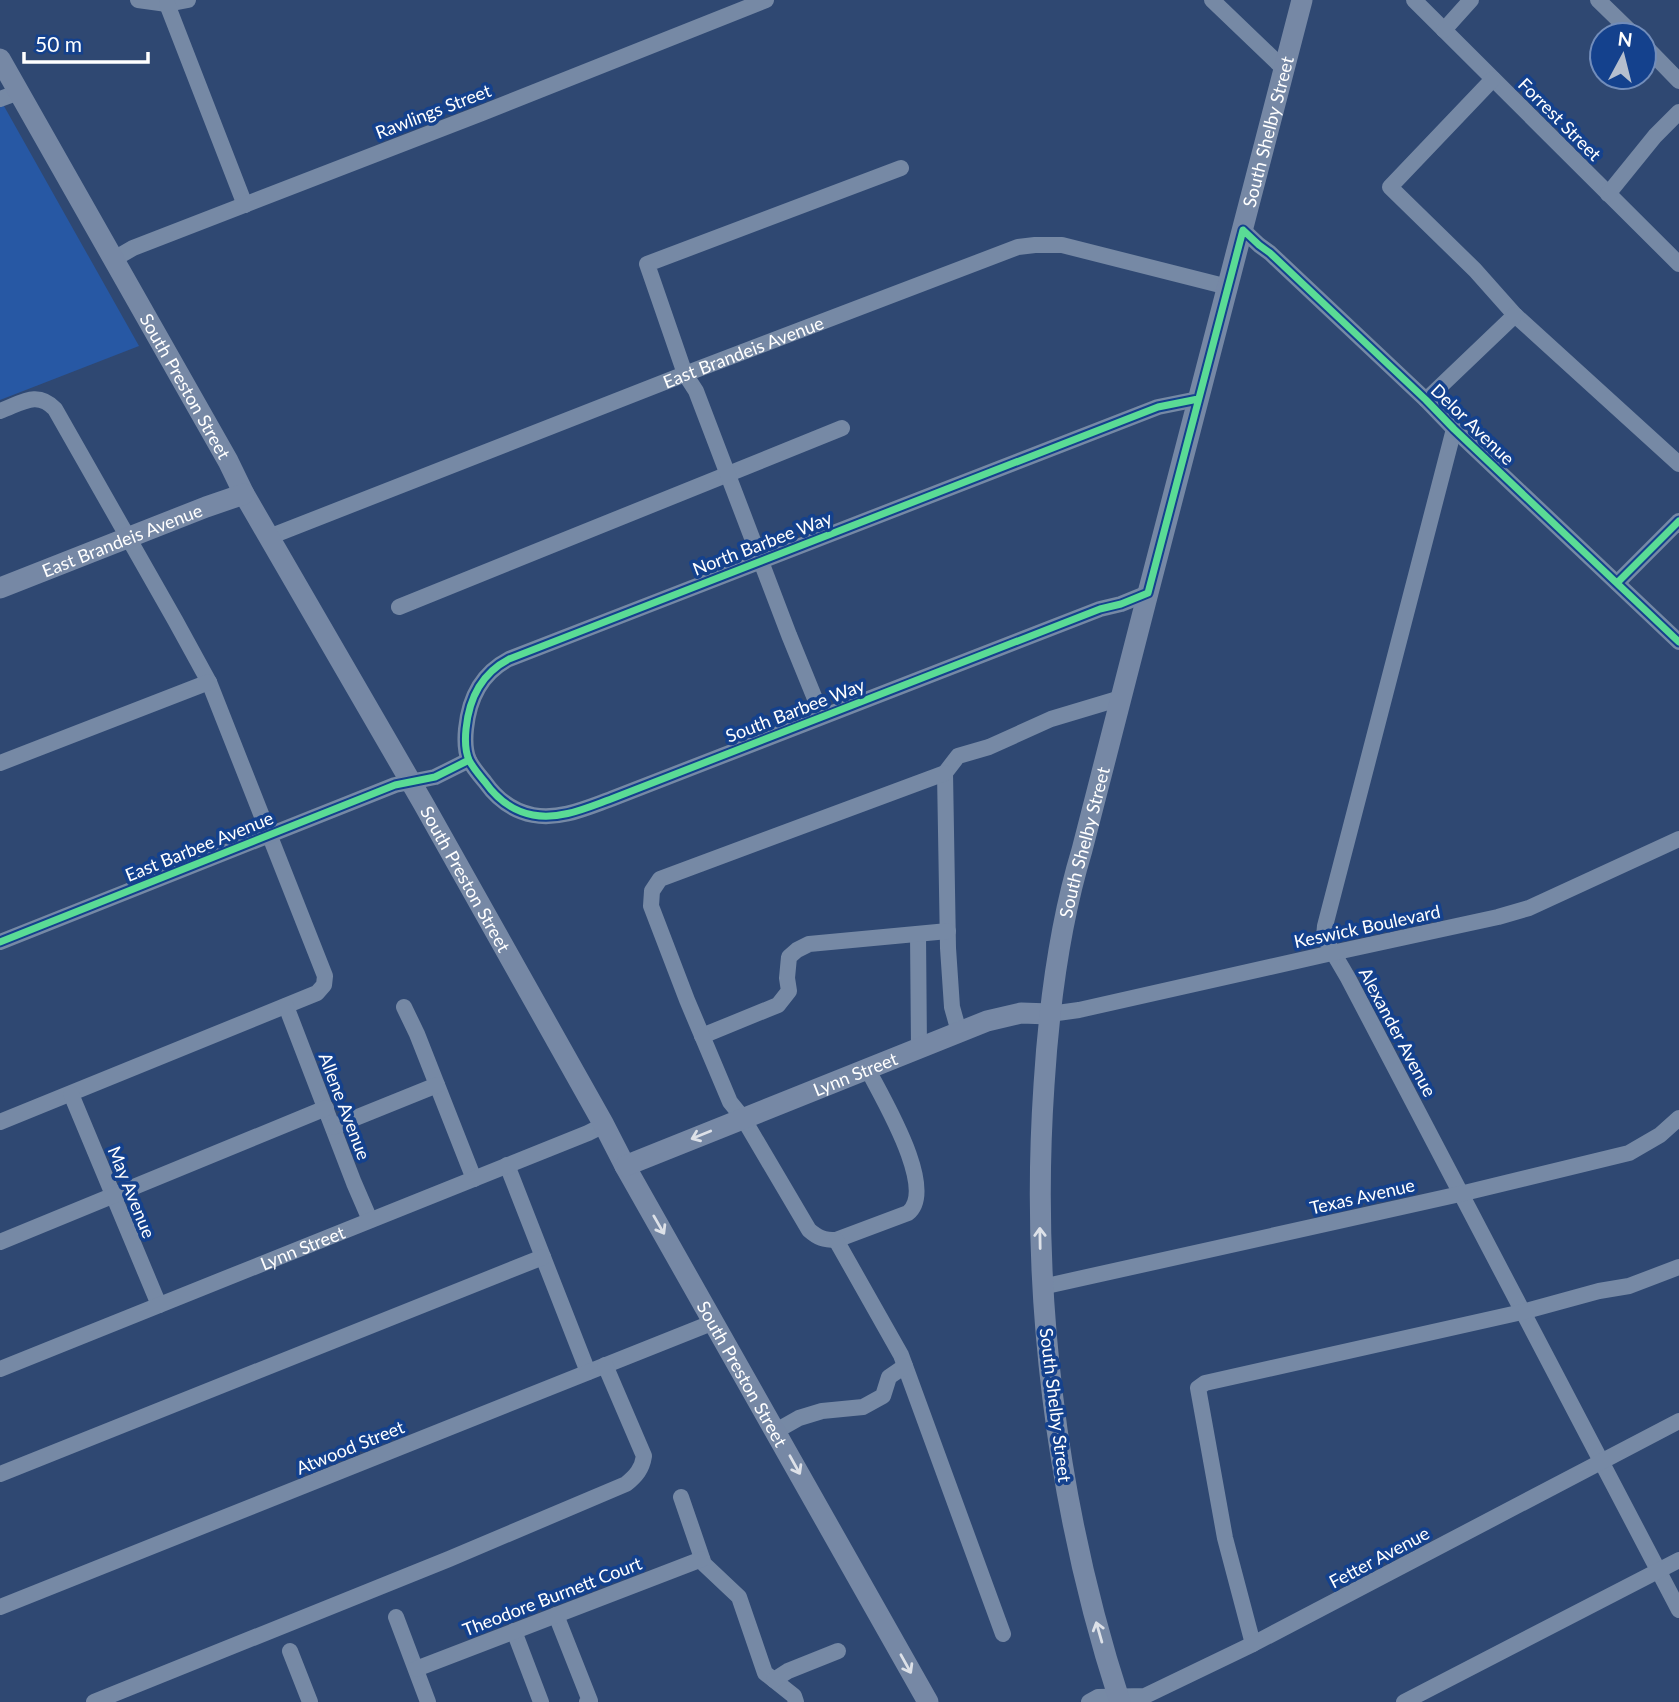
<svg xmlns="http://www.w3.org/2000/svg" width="1679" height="1702" font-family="Lato,sans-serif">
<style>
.green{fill:#2758a4}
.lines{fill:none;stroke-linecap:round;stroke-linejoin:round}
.minor{stroke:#7689a5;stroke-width:16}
.major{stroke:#7688a5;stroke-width:21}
.cycleway-casing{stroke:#14418d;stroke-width:11}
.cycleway{stroke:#5adb95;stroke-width:7}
.oneway{stroke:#dde1e8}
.labels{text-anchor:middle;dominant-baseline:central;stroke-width:7;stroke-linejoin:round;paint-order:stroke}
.street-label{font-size:18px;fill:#fff;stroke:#14418d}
</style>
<rect width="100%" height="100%" fill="#2f4872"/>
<path class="green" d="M0 99 139 346 0 400Z"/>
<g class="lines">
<g class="minor">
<path d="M138 0 167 4 188 0"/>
<path d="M1212 0 1284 69"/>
<path d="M1414 0 1679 264"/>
<path d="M1598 0 1634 35"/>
<path d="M167 4 245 205"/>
<path d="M1444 30 1471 0"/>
<path d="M1644 45 1679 81"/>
<path d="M1493 79 1390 187 1475 270 1515 315 1679 464"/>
<path d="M0 99 19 92"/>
<path d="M1608 194 1655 136 1679 112"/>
<path d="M1243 230 1259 245 1270 253 1426 400 1454 429 1679 642"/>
<path d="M114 259 133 248 482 113 766 0"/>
<path d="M1426 400 1515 315"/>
<path d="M0 411C22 403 37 390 55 409L175 620 209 682 325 976 324 985 317 993 0 1122"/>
<path d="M1454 429 1325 926 1324 937 1348 978 1679 1610"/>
<path id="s1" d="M269 537 685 374 1018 247 1035 245H1062L1228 287"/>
<path d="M1617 583 1679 521"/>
<path d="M1148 593 1121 604 1100 609 611 799C586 808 560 820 533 815 512 811 497 799 485 782 480 776 473 768 469 760 465 751 465 739 466 729 469 698 482 673 509 659L1158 407 1198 399"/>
<path d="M399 607 842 428"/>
<path d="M822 716 789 635 696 391 685 374 647 264 901 168"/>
<path d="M0 763 209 682"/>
<path d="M918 934 919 1048"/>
<path d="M0 942 395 785 435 777 469 760"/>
<path d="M286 1006 354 1183 370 1220"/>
<path d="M404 1007 417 1034 474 1179"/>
<path d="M1050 1014 1079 1010 1332 953 1498 917 1529 908 1679 839"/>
<path d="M959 1032 952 1007 948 948 945 773 958 756 989 747 1051 719 1121 698"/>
<path d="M702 1036 778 1005 789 991 787 978 789 957 797 950 809 944 948 931"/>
<path d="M867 1068C881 1096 938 1189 908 1213L836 1240C824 1240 818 1238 809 1230L743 1118 730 1102 687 1000 651 906 652 891 660 879 945 773"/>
<path d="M71 1094 159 1305"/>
<path d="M333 1127 437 1085"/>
<path d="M507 1165 588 1372"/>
<path d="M836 1240 901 1355 1003 1634"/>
<path d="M0 1242 326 1108"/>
<path d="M1042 1287 1460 1194 1629 1153 1660 1135 1679 1118"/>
<path id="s2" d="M0 1369 588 1133 604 1125"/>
<path d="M776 1431 799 1418 822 1411 863 1407 883 1396 889 1377 905 1366"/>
<path d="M0 1474 543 1257"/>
<path d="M681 1497 704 1564 739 1597 765 1673 794 1696 796 1702"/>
<path d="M0 1607 714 1322"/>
<path d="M556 1615 590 1701 587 1702"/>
<path d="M396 1617 428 1702"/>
<path d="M514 1631 541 1702"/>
<path d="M1253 1644 1225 1538 1198 1388 1205 1383 1522 1312 1599 1291 1629 1286 1679 1267"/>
<path d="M290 1651 310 1702"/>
<path d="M416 1669 702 1559"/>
<path d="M774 1680 788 1671 838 1651"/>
<path d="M94 1702 449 1559 626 1484C636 1476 642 1469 644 1456L605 1365"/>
<path d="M1089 1702 1098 1697 1145 1696 1253 1644 1679 1421"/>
<path d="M1404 1702 1679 1560"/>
</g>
<g class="major">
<path id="s3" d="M0 59 228 461 244 494 423 803 604 1125 625 1166 928 1702"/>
<path id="s4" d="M0 588 206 507 244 494"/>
<path id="s5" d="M625 1166 987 1021 1021 1013 1050 1014"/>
<path id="s6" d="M1120 1702C1056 1506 1030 1291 1044 1085 1049 1005 1059 926 1082 850L1148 593 1302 0"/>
</g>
<defs>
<path id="cycleway" d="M1198 399 1158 407 509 659C482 673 469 698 466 729 465 739 465 751 469 760 473 768 480 776 485 782 497 799 512 811 533 815 560 820 586 808 611 799L1100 609 1121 604 1148 593 1243 230 1259 245 1270 253 1426 400 1454 429 1679 642
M1617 583 1679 521
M0 942 395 785 435 777 469 760"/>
</defs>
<use href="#cycleway" class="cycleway-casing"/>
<use href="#cycleway" class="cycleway"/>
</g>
<defs><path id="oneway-shaft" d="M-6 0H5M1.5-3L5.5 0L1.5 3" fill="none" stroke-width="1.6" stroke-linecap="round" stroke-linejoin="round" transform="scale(1.75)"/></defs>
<g class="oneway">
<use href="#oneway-shaft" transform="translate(701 1135) rotate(158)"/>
<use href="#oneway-shaft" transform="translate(659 1225) rotate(60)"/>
<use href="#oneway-shaft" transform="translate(1040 1238) rotate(-91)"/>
<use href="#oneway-shaft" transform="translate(795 1465) rotate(61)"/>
<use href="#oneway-shaft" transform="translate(1099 1632) rotate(-106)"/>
<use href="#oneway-shaft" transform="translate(906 1664) rotate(61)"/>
</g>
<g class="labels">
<g class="street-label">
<text transform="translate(433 111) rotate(-21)">Rawlings Street</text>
<text transform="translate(1560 119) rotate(45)">Forrest Street</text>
<text stroke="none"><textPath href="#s6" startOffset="1606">South Shelby Street</textPath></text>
<text stroke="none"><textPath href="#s1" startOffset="509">East Brandeis Avenue</textPath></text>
<text stroke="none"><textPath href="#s3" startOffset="376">South Preston Street</textPath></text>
<text transform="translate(1473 424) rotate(44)">Delor Avenue</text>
<text stroke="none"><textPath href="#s4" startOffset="131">East Brandeis Avenue</textPath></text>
<text transform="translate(762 543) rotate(-21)">North Barbee Way</text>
<text transform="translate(795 710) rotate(-21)">South Barbee Way</text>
<text stroke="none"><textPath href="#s6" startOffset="872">South Shelby Street</textPath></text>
<text transform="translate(199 846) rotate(-22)">East Barbee Avenue</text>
<text stroke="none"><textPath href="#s3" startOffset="943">South Preston Street</textPath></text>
<text transform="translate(1367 926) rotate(-12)">Keswick Boulevard</text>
<text transform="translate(1398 1032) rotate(62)">Alexander Avenue</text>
<text stroke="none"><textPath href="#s5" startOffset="248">Lynn Street</textPath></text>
<text transform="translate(345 1106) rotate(69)">Allene Avenue</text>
<text transform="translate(132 1192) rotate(68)">May Avenue</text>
<text transform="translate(1362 1196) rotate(-13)">Texas Avenue</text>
<text stroke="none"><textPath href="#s2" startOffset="326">Lynn Street</textPath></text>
<text stroke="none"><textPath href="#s3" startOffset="1510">South Preston Street</textPath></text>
<text transform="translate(1056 1405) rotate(83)">South Shelby Street</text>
<text transform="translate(350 1447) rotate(-22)">Atwood Street</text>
<text transform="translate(1379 1557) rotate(-28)">Fetter Avenue</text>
<text transform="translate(552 1596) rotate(-21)">Theodore Burnett Court</text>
</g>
</g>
<g transform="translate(1623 56) rotate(7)"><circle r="33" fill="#14418d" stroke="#728dbb" stroke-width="2"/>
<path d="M0-5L12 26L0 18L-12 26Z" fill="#b6bfce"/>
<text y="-10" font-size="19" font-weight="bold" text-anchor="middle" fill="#ffffff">N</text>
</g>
<path d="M24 52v10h124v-10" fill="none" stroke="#ffffff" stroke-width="3.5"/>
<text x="35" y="52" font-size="21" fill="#ffffff" stroke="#14418d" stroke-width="5" paint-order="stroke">50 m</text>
</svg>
